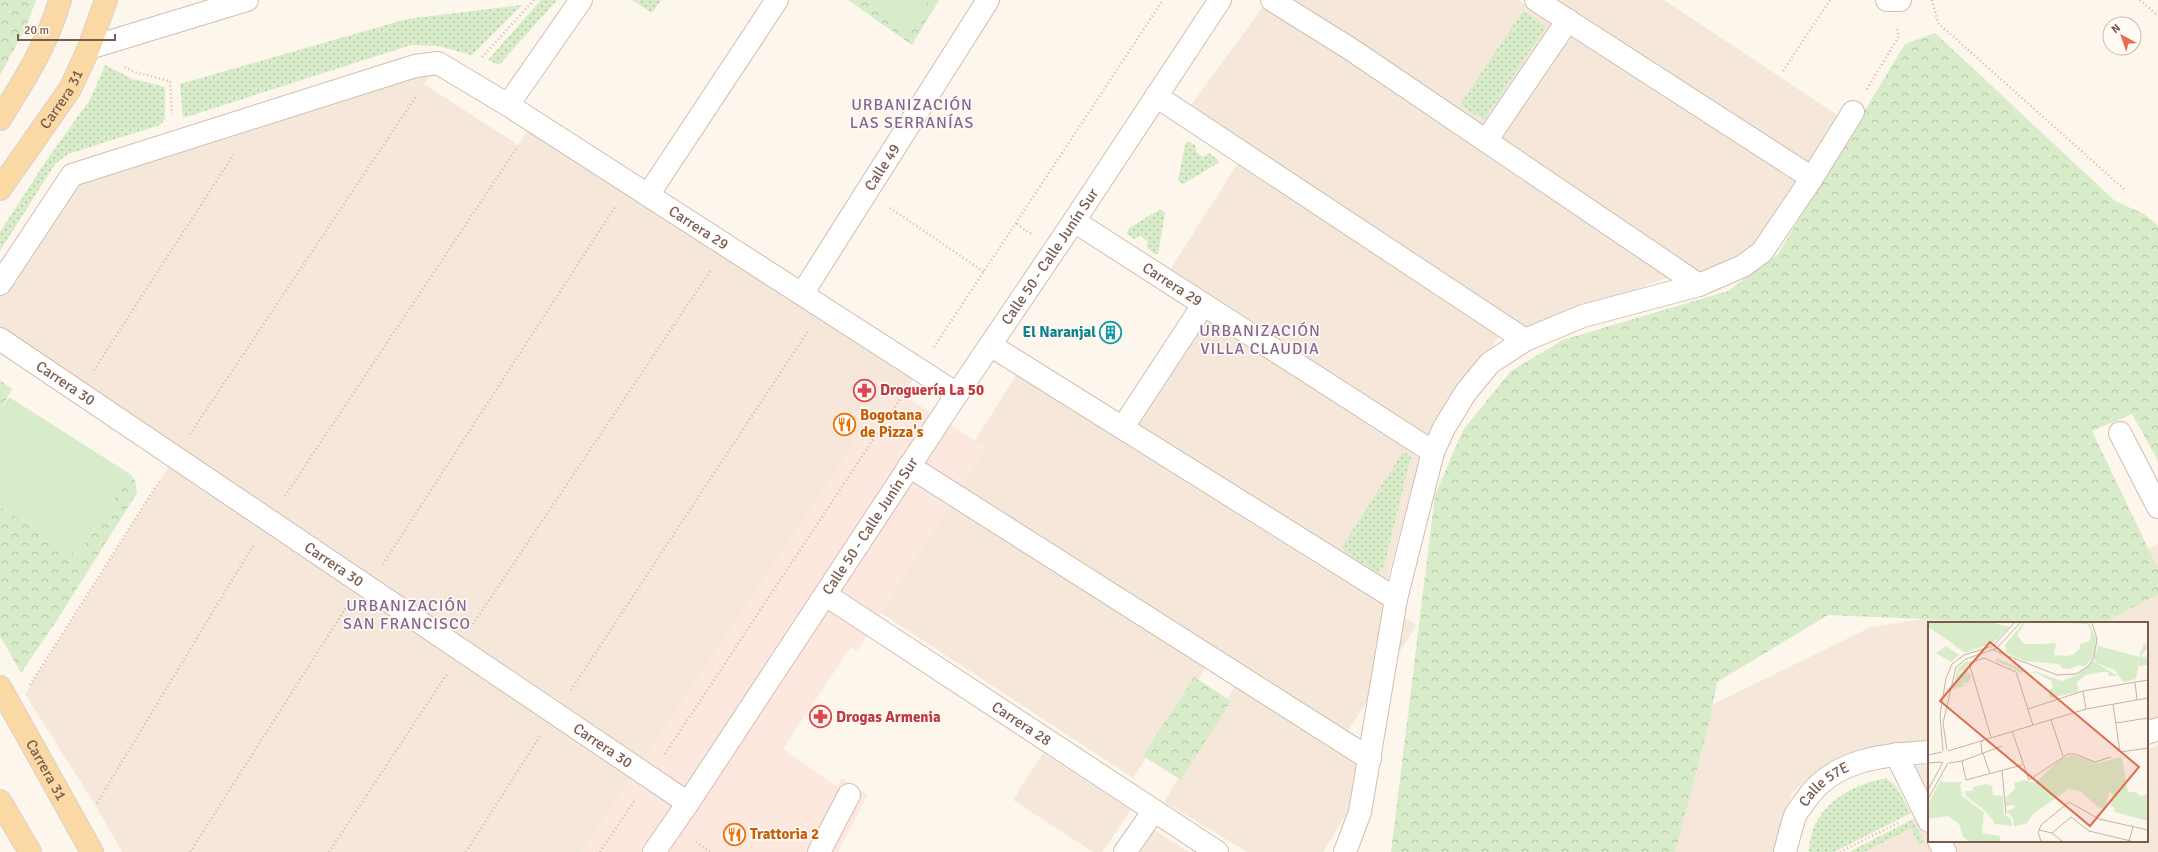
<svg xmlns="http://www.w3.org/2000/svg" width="2158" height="852" font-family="Signika,sans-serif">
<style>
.residential{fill:#f5e8da}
.commercial{fill:#fde8e0}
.forest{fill:url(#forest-crowns)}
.garden{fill:url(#garden-dots)}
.pitch{fill:#d8ecc9}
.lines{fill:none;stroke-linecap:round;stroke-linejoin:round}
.minor-casing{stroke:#d1beb0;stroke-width:24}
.major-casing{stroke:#dad1cd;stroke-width:24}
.path{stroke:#d9b8a5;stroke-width:2.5;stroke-dasharray:1 3;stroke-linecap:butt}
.minor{stroke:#fff;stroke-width:22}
.major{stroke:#fbd9a5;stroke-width:22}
.labels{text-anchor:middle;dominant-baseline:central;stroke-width:3.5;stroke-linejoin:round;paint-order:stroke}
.street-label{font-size:15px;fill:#7a5c4d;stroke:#fffaf3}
.culture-label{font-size:15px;font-weight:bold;fill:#0d838f;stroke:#fffaf3;text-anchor:end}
.health-label{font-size:15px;font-weight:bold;fill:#be3a42;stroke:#fffaf3;text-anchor:start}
.food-label{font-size:15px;font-weight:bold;fill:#c56008;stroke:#fffaf3;text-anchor:start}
.neighbourhood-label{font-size:16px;letter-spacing:1px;fill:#846695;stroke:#fffaf3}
.inset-road{fill:none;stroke:#c5b3a7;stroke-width:1}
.view{fill:#dc6d51;fill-opacity:0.15;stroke:#dc6d51;stroke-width:2}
.inset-edge{fill:none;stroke:#7a5c4d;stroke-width:2}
</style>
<defs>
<pattern id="forest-crowns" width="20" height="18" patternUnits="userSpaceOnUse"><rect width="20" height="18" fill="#d8ecc9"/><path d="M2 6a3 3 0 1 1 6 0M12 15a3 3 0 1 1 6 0" fill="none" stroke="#b4c2a5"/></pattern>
<pattern id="garden-dots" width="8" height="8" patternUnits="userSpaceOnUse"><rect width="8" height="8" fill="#d8ecc9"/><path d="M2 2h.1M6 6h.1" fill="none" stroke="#b4c2a5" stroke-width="1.8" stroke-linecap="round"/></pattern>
</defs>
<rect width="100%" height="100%" fill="#fdf6ec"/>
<path class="residential" d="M1286 0H1518L1553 23 1482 130Z
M1551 0H1664L1840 117 1811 172Z
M1265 4 1671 276 1525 332 1189 108Z
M1570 31 1802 181 1759 243 1699 276 1497 140Z
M438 63 424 84 518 145 534 121 920 369 600 852H122L96 806 25 694 175 457 0 339V284L72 175Z
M1238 163 1501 333 1428 440 1168 273Z
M1204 314 1421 454 1386 584 1133 423Z
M1019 371 1417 625 1346 734 949 481Z
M943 493 1207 666 1133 778 869 605Z
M2158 544V721L2147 723V623H1929V743L1863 748 1817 770 1792 793 1775 852H1664L1691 715 1871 627 2045 600Z
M1235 686 1374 769 1323 852H1247L1164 802Z
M2158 745V852H1948L1944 841H2147V750Z
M1043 753 1131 810 1102 852H1093L1013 800Z
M1929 765V806L1912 766Z
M1920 815 1929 833V841L1938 852H1849Z
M1154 830 1189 852H1140Z"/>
<path class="commercial" d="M891 387 986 448 857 651 851 647 783 749 837 786 842 778 868 795 838 852H581Z"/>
<path class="forest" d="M0 0H36L26 27 0 75Z
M848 0H939L912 45Z
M1935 33 2115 201 2144 214 2158 225V461L2132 414 2092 431 2158 569V594L2103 623H2020L1828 615 1717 682 1710 719 1675 852H1391L1435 495 1463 430 1511 371 1563 340 1728 291 1778 254 1905 44Z
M0 380 12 389 0 411Z
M130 474 135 480 137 493 61 614 21 673 0 636V506L77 556Z
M1194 677 1231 701 1181 780 1143 756Z"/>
<path class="garden" d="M541 0H557L499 65 488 60Z
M632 0H661L652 13Z
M522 5 472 55 438 46 411 45 183 118 180 84 407 19Z
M1523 11 1546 27 1484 120 1460 105Z
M105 65 133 79 165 87V119L160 125 68 154 55 164 0 251V232L46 161 91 98Z
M1188 141 1196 146V152L1203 157 1209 153 1218 160V163L1183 184 1178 181 1185 144Z
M1160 209 1165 213 1158 254H1155L1146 247 1148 242 1141 236 1134 239 1127 234 1128 229Z
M1403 452 1411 456 1384 566 1377 572 1346 553 1342 547Z
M1886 778 1896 786 1911 813 1834 852H1809C1810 808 1847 786 1886 778Z
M1912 820 1924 840 1919 846 1911 828 1864 852H1849Z"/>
<path class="pitch" d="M865 0H929L910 29Z
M9 397 130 474 77 556 0 506V411Z"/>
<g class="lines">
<defs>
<g id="minor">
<path d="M1272 0 1349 48 1699 285"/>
<path d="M1536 0 1812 178"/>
<path d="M1887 0H1900"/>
<path d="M89 48 247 0"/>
<path d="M1156 96 1525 340"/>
<path d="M508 105 581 0"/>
<path d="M1486 141 1568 20"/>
<path d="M648 195 777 0"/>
<path id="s1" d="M1074 221 1433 452"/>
<path id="s2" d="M0 284 72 175 415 66 438 63 508 105 957 394"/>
<path id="s3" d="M802 294 988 0"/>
<path id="s4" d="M0 339 688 803"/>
<path d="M990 345 1396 599"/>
<path d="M1123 427 1203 305"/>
<path d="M2120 433 2158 507"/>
<path d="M909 466 1370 759"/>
<path id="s5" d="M826 595 1217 852"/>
<path d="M2147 733 2158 729"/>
<path d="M1896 754 1929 821"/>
<path d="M1939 841 1945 852"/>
<path id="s6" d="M654 852 688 803 957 394 1074 221 1220 0"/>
<path d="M819 852 849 795"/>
<path d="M1125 852 1153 812"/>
<path d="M1345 852 1360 812 1396 599 1433 452 1444 428 1466 392 1490 363 1525 340 1583 316 1699 285 1743 266 1762 252 1812 178 1853 112"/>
<path id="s7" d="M1785 852C1788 840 1791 828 1795 816 1797 811 1802 806 1805 801 1833 759 1883 755 1929 752"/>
</g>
<g id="major">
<path d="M0 119C24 81 48 43 60 0"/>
<path id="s8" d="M0 189 70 89 89 48 106 0"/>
<path id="s9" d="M0 687 92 852"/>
<path d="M0 801 30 852"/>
</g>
</defs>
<use href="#minor" class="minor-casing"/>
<use href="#major" class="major-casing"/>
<path class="path" d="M1932 0 1938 23 2125 190
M2140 0 2158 16
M482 57 534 0
M125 67 134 72 170 81 172 114
M1783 71 1830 0
M1867 89 1899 36 1897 28
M890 208 984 272
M1017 224 1031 234
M934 347 1163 0
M94 370 234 154
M190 434 417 95
M285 496 518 146
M383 564 615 207
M473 624 711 270
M30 685 160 480
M571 690 808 331
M665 754 904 393
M97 803 254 544
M696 842 710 852
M190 852 347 606
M329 852 447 674
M466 852 540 736
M600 852 635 800
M1840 852 1898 823"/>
<use href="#minor" class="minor"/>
<use href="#major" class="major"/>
</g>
<defs>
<symbol id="building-ring" viewBox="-11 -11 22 22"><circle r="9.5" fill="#fffaf3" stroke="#0f9aa8" stroke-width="1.5"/><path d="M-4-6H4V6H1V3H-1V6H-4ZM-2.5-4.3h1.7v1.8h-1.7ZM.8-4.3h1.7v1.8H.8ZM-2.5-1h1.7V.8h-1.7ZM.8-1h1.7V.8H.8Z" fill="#0f9aa8"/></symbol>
<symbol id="pharmacy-ring" viewBox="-11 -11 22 22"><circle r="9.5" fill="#fffaf3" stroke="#e0444e" stroke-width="1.5"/><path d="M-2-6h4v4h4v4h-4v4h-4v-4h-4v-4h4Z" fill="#e0444e"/></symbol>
<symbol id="restaurant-ring" viewBox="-11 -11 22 22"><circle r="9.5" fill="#fffaf3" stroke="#e8710a" stroke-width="1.5"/><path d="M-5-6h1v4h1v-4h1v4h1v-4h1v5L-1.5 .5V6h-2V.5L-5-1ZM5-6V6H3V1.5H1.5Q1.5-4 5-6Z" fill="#e8710a"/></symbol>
</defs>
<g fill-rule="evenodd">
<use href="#building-ring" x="1098" y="320" width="25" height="25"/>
<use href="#pharmacy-ring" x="852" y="378" width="25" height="25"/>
<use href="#restaurant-ring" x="832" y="412" width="25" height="25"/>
<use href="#pharmacy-ring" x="808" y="704" width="25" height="25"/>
<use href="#restaurant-ring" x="722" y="822" width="25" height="25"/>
</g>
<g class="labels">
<g class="street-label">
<text stroke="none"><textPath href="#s8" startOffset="109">Carrera 31</textPath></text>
<text stroke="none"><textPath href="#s3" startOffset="150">Calle 49</textPath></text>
<text stroke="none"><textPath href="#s2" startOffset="822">Carrera 29</textPath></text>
<text stroke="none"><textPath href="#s6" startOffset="715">Calle 50 - Calle Junín Sur</textPath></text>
<text stroke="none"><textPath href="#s1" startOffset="117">Carrera 29</textPath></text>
<text stroke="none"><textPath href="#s4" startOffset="79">Carrera 30</textPath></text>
<text stroke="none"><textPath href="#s6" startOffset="391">Calle 50 - Calle Junín Sur</textPath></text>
<text stroke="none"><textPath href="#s4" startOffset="403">Carrera 30</textPath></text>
<text stroke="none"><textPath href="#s5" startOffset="234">Carrera 28</textPath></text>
<text stroke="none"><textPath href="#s4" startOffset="727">Carrera 30</textPath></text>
<text stroke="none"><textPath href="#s9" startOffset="95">Carrera 31</textPath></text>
<text stroke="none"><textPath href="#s7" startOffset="81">Calle 57E</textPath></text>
</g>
<g class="culture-label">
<text x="1096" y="332">El Naranjal</text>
</g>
<g class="health-label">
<text x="880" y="390">Droguería La 50</text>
<text x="836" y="717">Drogas Armenia</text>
</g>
<g class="food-label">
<text x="860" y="415">Bogotana<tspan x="860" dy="17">de Pizza's</tspan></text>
<text x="750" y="834">Trattoria 2</text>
</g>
<g class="neighbourhood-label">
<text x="912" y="105">URBANIZACIÓN<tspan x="912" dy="18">LAS SERRANÍAS</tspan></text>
<text x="1260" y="331">URBANIZACIÓN<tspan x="1260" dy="18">VILLA CLAUDIA</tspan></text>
<text x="407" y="606">URBANIZACIÓN<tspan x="407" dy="18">SAN FRANCISCO</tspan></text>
</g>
</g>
<g transform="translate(1928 622)">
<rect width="220" height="220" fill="#fdf6ec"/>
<path d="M216 22 220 24V26L217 24 219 26 213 34 217 36 220 30 218 36 220 43 211 44 212 31ZM165 39 190 54H181L180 50H173L158 53 149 60 134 61 123 59 109 51H103L107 49 134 59 149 53ZM58 162 64 164 65 173 75 174 76 192 83 197 84 204 66 202V199L56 188 38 174 37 169H45V165Z" fill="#d8ecc9"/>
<path d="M0 1H65L82 5 64 22 47 27 38 23H27L0 5ZM95 1H97L89 13 96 22H113L126 33 138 34 145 33 151 28 152 22 162 19 163 8 159 2 142 1H161L168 17 166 34 156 45 153 43 140 47 134 46 131 42 97 39 78 31 77 23ZM170 24 212 35 208 57 195 60 187 48 169 41 166 37ZM40 38V47L31 50 35 63 43 61 24 68 30 46ZM123 59 149 60 150 70 122 76 120 68 125 66ZM145 133 170 141 194 135 200 170H208L212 174 220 172V199L186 190 187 186 183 184 185 172 181 171 177 187 170 185 152 169 141 167 106 191 98 202 86 204 85 196 78 189 87 186 86 183 78 184 77 176 87 167 86 161 96 158 107 161 132 137ZM14 156V160H35L32 163 34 174 56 190 54 211 72 214V219H41L35 215 31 202 20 194 0 197V182Z" fill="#d8ecc9"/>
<path d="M20 19 27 23H38L47 27 37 31ZM128 21 126 33 118 29 113 22ZM18 24 31 33 23 40 8 31ZM69 36 89 45 97 50 91 51 87 47 67 39Z" fill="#d8ecc9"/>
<path d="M180 31 202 36 199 48 177 43ZM31 55a6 6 0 1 1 12 0a6 6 0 1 1-12 0Z" fill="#d8ecc9"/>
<path class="inset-road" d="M65 28 129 53 148 52 161 44 166 35 169 17 164 1M207 60 209 78M155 69 158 87M185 82 192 130 220 126M100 87 155 69 220 58M123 98 135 134M188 101 220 96M84 109 101 158 140 132H147L167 140 183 135M63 115 41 41 56 36 88 50 105 103M19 128 15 101 28 45 38 37 69 26 92 1M15 129 12 93 18 56 24 42 36 33 65 24 86 1M20 129 158 87 220 76M55 131 62 152M54 132 53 121 56 117M0 133 14 130M34 139 38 158 94 143M0 141 14 140M21 141 34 139 74 124M74 148 78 192M0 168 15 140M0 177 20 141M111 208 124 211 143 195 161 209 203 219M124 211 134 219M113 219 110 211 113 203 141 180 171 197 220 208M201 219 205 205"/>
<path class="view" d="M62 20 211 145 162 204 12 79Z"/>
<rect width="220" height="220" class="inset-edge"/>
</g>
<g transform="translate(2122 36) rotate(320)"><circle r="19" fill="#fffaf3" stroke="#cabbb1"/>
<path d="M0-3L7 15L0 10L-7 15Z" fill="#e76f51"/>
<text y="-6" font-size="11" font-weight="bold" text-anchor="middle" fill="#7a5c4d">N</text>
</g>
<path d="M18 34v6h97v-6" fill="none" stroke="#7a5c4d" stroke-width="2"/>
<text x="24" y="34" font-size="12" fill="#7a5c4d" stroke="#fffaf3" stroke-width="3" paint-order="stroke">20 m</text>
</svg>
